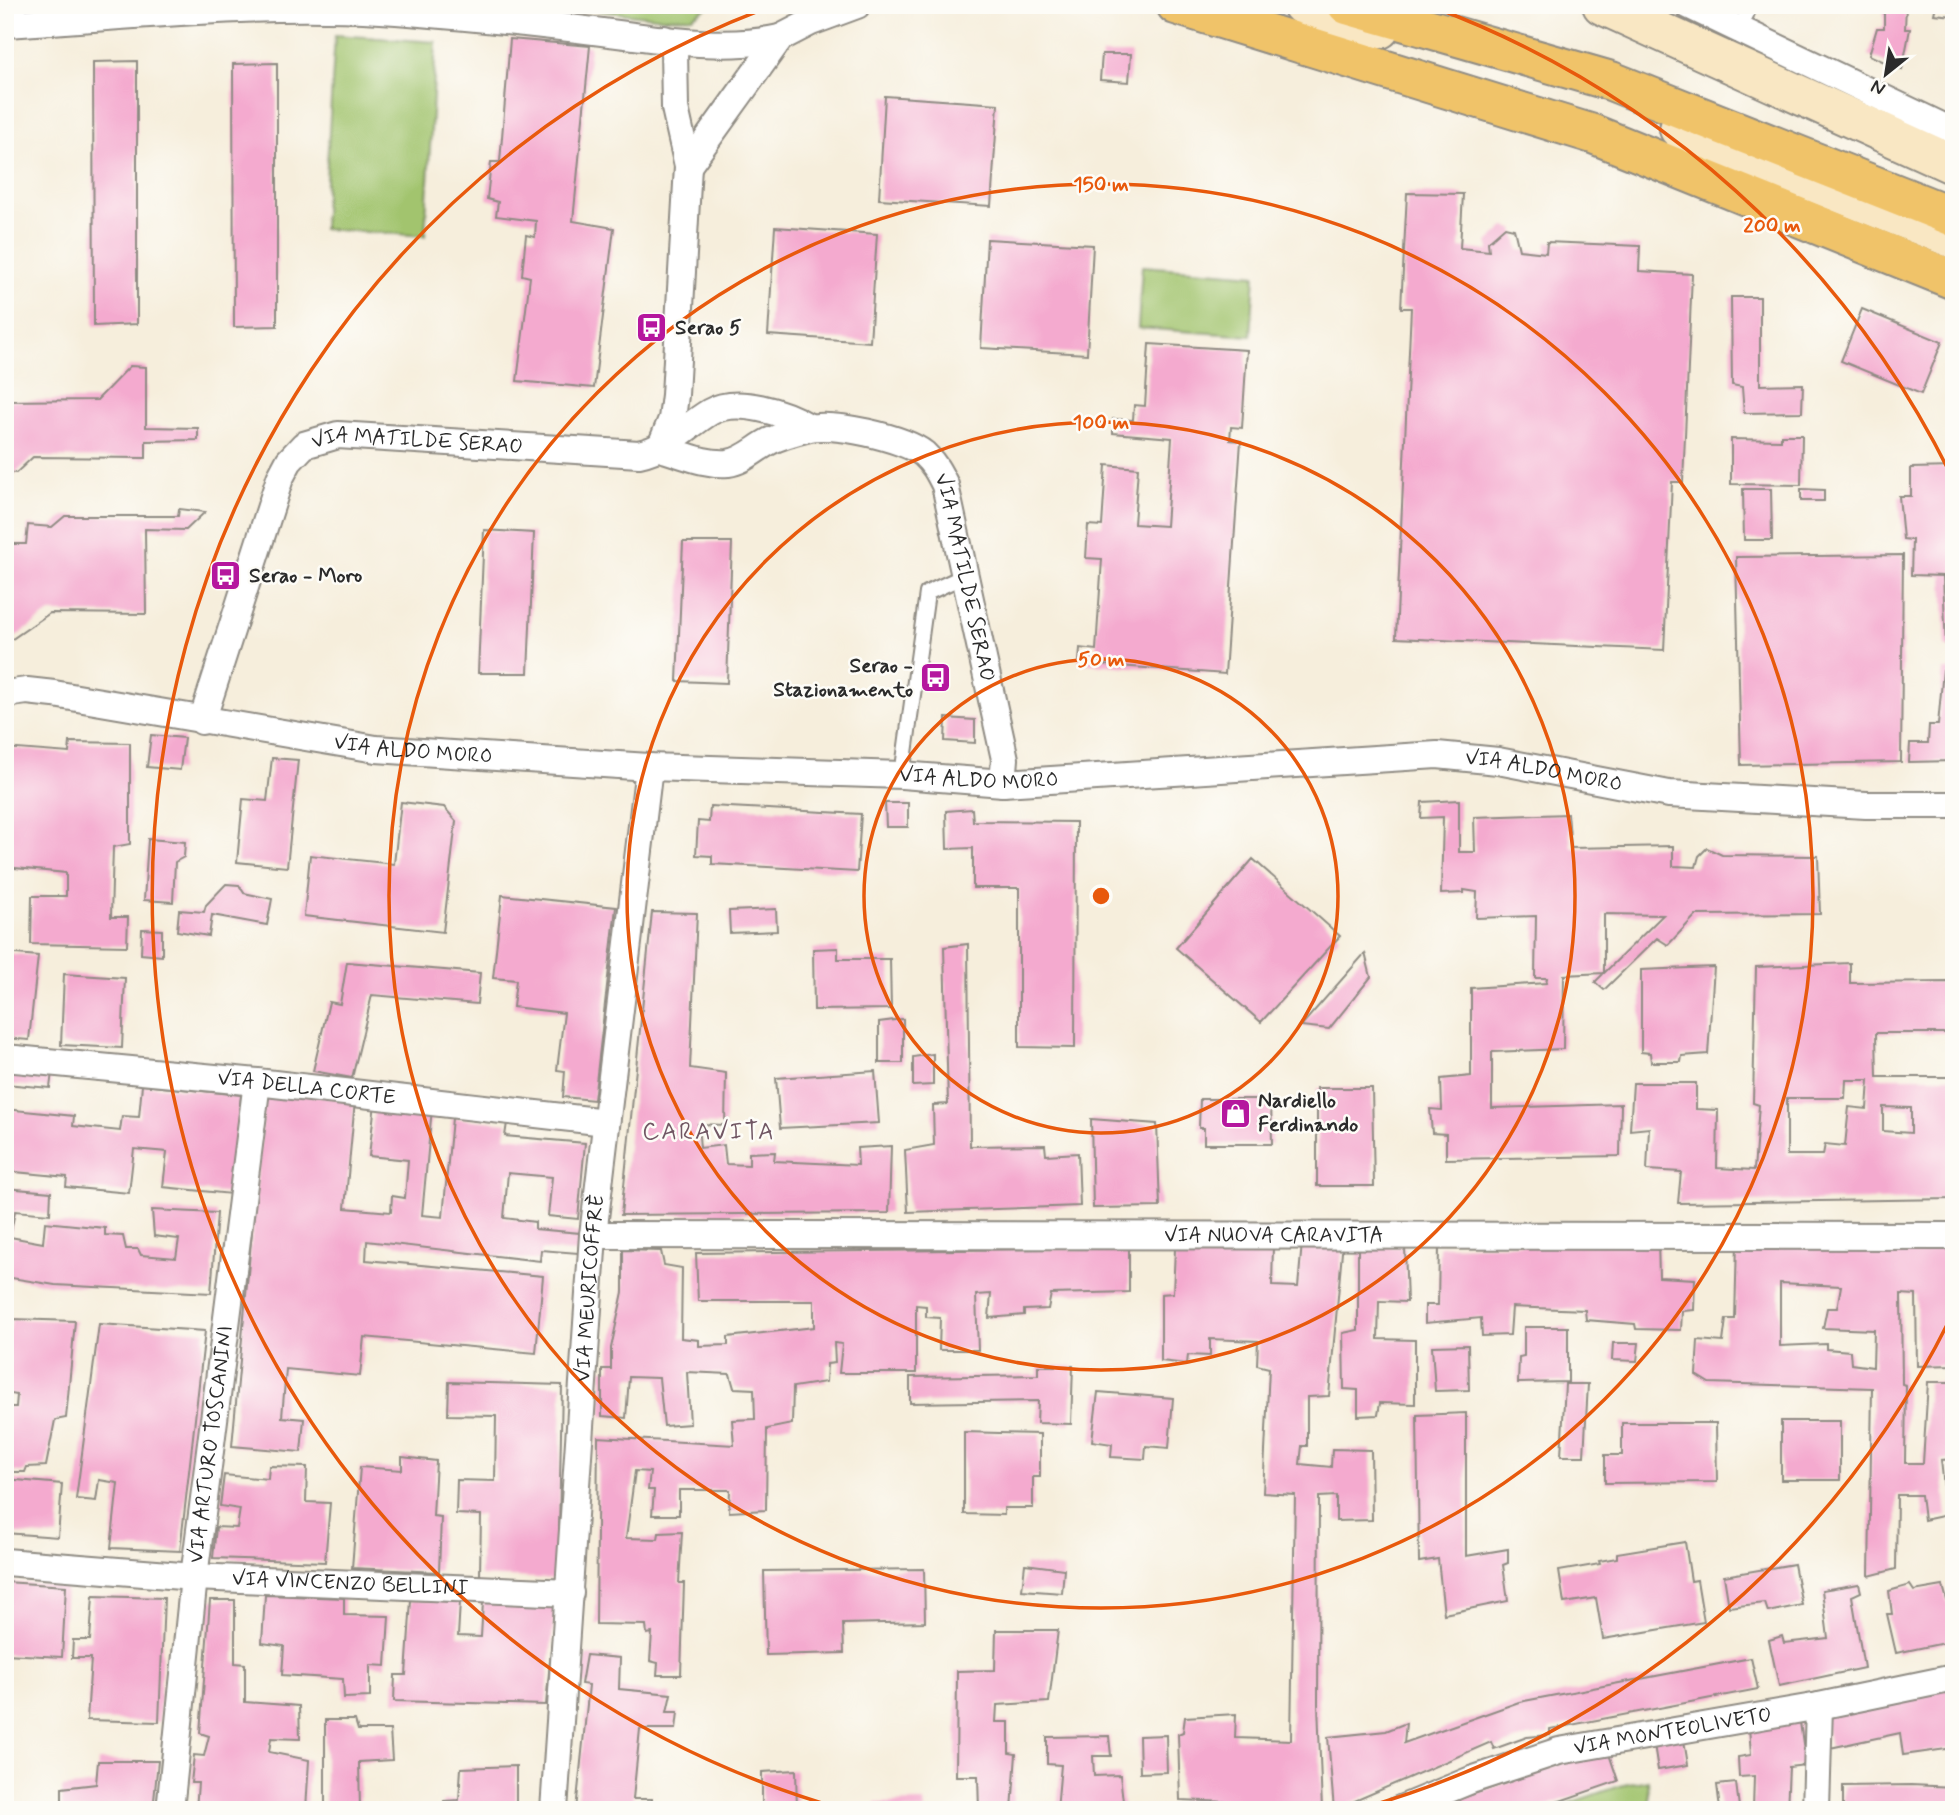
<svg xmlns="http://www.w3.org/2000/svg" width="1959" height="1815" font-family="Mynerve,sans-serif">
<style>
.green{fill:#a2c46e;stroke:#66784c;stroke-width:2}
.building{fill:#f4aacf;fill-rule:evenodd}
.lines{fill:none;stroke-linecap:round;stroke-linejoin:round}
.lane-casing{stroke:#908c84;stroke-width:18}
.street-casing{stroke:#908c84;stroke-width:30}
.secondary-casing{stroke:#908c84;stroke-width:42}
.highway-casing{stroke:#908c84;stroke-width:42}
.lane{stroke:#fff;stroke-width:14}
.street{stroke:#fff;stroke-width:26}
.secondary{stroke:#f9e7c3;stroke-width:38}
.highway{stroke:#f0c369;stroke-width:38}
.ring{fill:none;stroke:#e8590c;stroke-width:3.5}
.labels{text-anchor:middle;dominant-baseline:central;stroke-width:5;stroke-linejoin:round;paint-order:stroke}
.poi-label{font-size:21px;font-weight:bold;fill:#2b2b2b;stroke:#fdfcf7;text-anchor:start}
.street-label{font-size:21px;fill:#2b2b2b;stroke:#fdfcf7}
.quarter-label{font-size:24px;letter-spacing:2px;fill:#715764;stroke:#fdfcf7}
.centre{fill:#e8590c;stroke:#fdfcf7;stroke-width:3.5}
.ring-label{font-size:21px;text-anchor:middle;font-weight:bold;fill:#e8590c;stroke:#fdfcf7;stroke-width:5;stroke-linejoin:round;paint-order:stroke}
</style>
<rect width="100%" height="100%" fill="#fdfcf7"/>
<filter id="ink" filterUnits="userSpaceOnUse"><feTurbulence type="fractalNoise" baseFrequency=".0143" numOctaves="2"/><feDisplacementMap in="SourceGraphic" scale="14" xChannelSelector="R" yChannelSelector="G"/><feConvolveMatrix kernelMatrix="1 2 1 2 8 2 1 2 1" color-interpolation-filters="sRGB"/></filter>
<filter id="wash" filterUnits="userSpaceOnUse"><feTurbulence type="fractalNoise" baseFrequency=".00686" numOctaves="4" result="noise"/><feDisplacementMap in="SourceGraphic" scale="28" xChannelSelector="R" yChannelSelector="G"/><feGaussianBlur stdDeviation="1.57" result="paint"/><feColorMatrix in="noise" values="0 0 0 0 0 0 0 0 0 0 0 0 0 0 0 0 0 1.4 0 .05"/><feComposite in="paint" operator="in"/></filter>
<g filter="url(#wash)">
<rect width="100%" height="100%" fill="#f6eedc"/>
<path class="green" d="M543 5H710L692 17 665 18Z
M335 35 436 42 425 236 323 229Z
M1142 266 1255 275 1251 336 1138 328Z
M1648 1780 1650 1810H1549L1619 1786Z"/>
<g id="blocks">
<path class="building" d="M1884 5H1906L1905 29H1910L1902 70 1869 55 1877 28H1884Z
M1936 5H1954V16L1934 14Z
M510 39 590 46 573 221 614 228 594 388 517 381 530 277 522 275 526 235 535 237 536 221 496 216 498 202 487 199 491 162H500Z
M1102 54H1131L1129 82 1100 80Z
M137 61V324L94 326 93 62Z
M277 63V326L234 327 233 64Z
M885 96 998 104 991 206 879 199Z
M1407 193 1463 194 1460 248 1489 251 1488 242 1505 227 1514 229 1519 250 1546 253 1547 242 1640 246 1639 271 1692 274 1683 482H1672L1664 650 1396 638 1411 308H1401Z
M775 227 877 234 870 342 768 335Z
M987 239 1093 245 1087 354 981 348Z
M1731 297H1760V385L1803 384 1802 412 1744 413 1742 387 1732 385Z
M1862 309 1942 342 1921 394 1841 361Z
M1149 344 1247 350 1242 428 1231 427 1230 440 1241 441 1225 674 1079 663 1080 648 1096 650 1102 559 1086 558 1088 525 1102 526 1106 465 1138 468 1134 524 1166 526 1172 438 1113 433V419L1133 420 1134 405 1145 406Z
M130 366 146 367V427L198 428V440L146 441V458L33 457 16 473 5 472V401L97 400Z
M1781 435H1802L1801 485 1731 484V439L1781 440Z
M1954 467V648H1946L1943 576 1911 575 1912 540 1903 539 1899 496H1911V468Z
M1743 489H1771L1772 540H1744Z
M1801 489 1824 490V501H1801Z
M179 509 205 512 186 530 145 529 146 614 50 613 5 644V544H26L28 525 52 527 65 516H178Z
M484 530 534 533 528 673H478Z
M683 542H732L727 683 677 681Z
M1903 555 1901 762 1741 765 1736 557Z
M1943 670H1954V761L1909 762 1910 743H1928L1929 725H1938Z
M946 718 975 720V743L945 741Z
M151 735 184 738 180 770 147 767Z
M70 742 130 743V844L113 847 111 917H128L127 946 31 944 32 896H66V873L5 867 8 824H5V748L69 753Z
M272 758 298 760 287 867 237 862 243 799 267 801Z
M1459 800V852H1475L1474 817 1568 814 1571 848 1673 846V866L1696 867 1699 856 1707 848 1722 855 1818 856 1820 914 1696 915 1668 945 1657 938 1604 990 1595 982 1663 915 1604 914V973L1564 975 1563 1049 1492 1052V1108L1621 1104 1620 1156 1446 1159V1134L1432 1133 1430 1109 1442 1110 1441 1079 1471 1076V988L1546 983 1547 978H1535L1536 916 1476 918 1477 892 1464 890V893L1441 894 1443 817 1421 818 1422 802Z
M401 802 444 807 456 821 443 932 304 916 310 855 394 864Z
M885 803H908V827H886Z
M710 806 861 814 857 872 712 864V856L696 855 698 821 709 822Z
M972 809 973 821 1076 822 1075 1048 1019 1047V888H973V848L947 849 946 811Z
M148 839 185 842 184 857 175 862 173 902 144 900Z
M1253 859 1340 936 1261 1022 1176 948Z
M226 884 239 885 244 893 272 899 267 925 212 915 209 936 177 931 179 910 204 912 206 905Z
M502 895 616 907 594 1100 563 1097 565 1071 557 1070 564 1013 513 1007 516 980 493 978Z
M776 909 777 931 730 933 729 911Z
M652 912 697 913 690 1068 726 1073 725 1125 698 1124 700 1148 724 1145 726 1164 749 1165V1153L775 1152 774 1161 858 1165 857 1148 891 1146 889 1213 621 1215Z
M142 929 162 930V956L141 954Z
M968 944 970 1146 1045 1145 1046 1155 1078 1153 1080 1206 908 1212 905 1150 934 1145 933 1105 948 1104 944 947Z
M838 948V959H890L891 1009 814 1010 813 949Z
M5 953 38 956 29 1040 5 1038Z
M1365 953 1371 977 1329 1029 1301 1026Z
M347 962 480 973 477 1004 372 995 352 1078 313 1071 329 1002 340 1004Z
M1850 963V983L1950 982V1033H1876L1877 1077H1954V1199L1678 1203 1681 1172 1647 1170 1649 1128 1630 1130 1633 1083H1696V1109L1718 1110 1717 1168 1754 1170 1759 1105 1753 1103 1756 967ZM1846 1080H1869L1867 1109 1849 1107 1845 1146 1825 1144 1823 1155H1787V1098H1845ZM1883 1107 1911 1108V1133L1883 1131Z
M1714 967 1708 1054 1682 1056 1681 1062H1651L1650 1053 1641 1052V970Z
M64 974 125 978 122 1048 61 1045Z
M903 1019V1063H879V1022Z
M933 1054V1085L913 1086V1057Z
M5 1060 53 1064 50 1088 5 1084Z
M875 1071 879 1123 780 1128 776 1078Z
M142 1085 241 1095 231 1194 163 1187 167 1152 134 1149 129 1193 66 1187 67 1177 5 1171V1109L74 1116 73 1126 120 1131 122 1116 139 1117Z
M1317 1088H1372L1374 1186H1317Z
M265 1091 355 1100 345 1208 391 1212 392 1196 405 1198 408 1160 369 1156 375 1103 432 1108 422 1215 443 1217 452 1118 507 1123 505 1136 585 1143 578 1219 548 1216 552 1177 508 1173 504 1218 535 1222V1229L580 1233 578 1253 541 1250 540 1261 367 1241 366 1260 543 1276 536 1353 364 1337 360 1376 286 1369 282 1417 304 1419 301 1452 232 1446Z
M1200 1099H1271L1272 1144H1204V1128H1199Z
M1091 1119 1157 1124 1160 1207 1093 1208Z
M5 1188 51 1192 50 1214 15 1211 10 1237 43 1243 45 1222 105 1228V1235L123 1236 126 1249H138L141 1255 176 1258 179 1239 154 1236 152 1210 217 1213 211 1293 55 1285 5 1277Z
M1343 1241 1329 1396 1307 1397V1446H1302L1300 1464 1331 1467 1332 1449 1371 1450 1372 1520 1336 1521V1496L1319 1497 1318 1704 1322 1810H1229V1802L1180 1800 1178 1734 1183 1732 1185 1717 1236 1714 1235 1738 1291 1740 1295 1495 1263 1493 1269 1368 1257 1365 1258 1341 1210 1339V1356L1188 1355 1187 1364 1161 1361V1294L1173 1293 1175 1249 1273 1245 1272 1286 1298 1287 1302 1243Z
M1658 1241 1659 1277 1695 1279 1694 1310 1682 1311 1681 1330 1636 1329 1635 1324 1586 1320 1585 1310 1512 1307 1510 1335 1482 1336 1481 1318 1425 1323V1305H1438L1439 1246Z
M1737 1242H1954V1365L1917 1366 1916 1295 1901 1294 1902 1384 1906 1385 1905 1463H1923L1928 1382H1954V1459L1941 1460 1947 1515 1924 1520 1921 1495H1897L1896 1569 1869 1576 1872 1388 1709 1383 1696 1375 1698 1340 1723 1342 1726 1319H1735ZM1780 1283 1841 1286 1837 1308H1827L1823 1328 1874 1330 1873 1367 1851 1364 1850 1351 1826 1349V1344L1780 1346Z
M1358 1247H1405L1407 1302 1379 1301 1378 1339 1415 1340V1404L1380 1403 1378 1415 1358 1416V1390L1344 1389 1343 1333 1358 1330Z
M1129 1248V1292L1051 1294 1048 1309 1024 1310V1315L989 1318 991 1294 976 1295 978 1350H939L940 1318 926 1317V1306L916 1305V1373H839L842 1344 834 1343 835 1363 827 1364 826 1382 793 1387 792 1424 767 1429 766 1510 729 1512 730 1490H679V1515H652L654 1490H648L650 1472 635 1471 626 1538 658 1539 659 1533 682 1532 679 1583H684L681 1675H657L658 1663 650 1661 652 1633 647 1634 646 1625 596 1624 598 1437 734 1445 732 1420 755 1419 754 1389 734 1388 730 1374 687 1372 690 1424 664 1426 659 1378 629 1377 626 1418 602 1416V1369H611V1348L623 1292V1250L661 1251 664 1265 682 1268 681 1338 699 1340V1346L728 1345V1337L814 1327V1301H698L696 1253Z
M12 1319 75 1321 66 1418 55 1420 46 1466 27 1467 25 1472H5V1407H16L17 1395 5 1393V1353Z
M99 1324 205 1331 180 1551 111 1548 118 1483 99 1480 96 1501 76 1499Z
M1524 1327H1568V1382L1518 1383 1519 1357 1524 1356Z
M1613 1343H1639L1637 1361 1612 1360Z
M1468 1345 1469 1390 1435 1391 1432 1346Z
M1038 1366H1073L1071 1424 1037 1423 1038 1401 910 1403V1377L1038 1375Z
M449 1382 562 1385 558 1579 480 1576 481 1515 456 1514 457 1480 495 1481 496 1416 448 1415Z
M1565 1384H1588L1584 1456H1561Z
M1098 1392 1173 1398 1169 1448 1146 1446 1145 1459 1111 1457 1112 1444 1092 1441Z
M1466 1413V1556L1508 1549V1563L1503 1565 1508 1601 1444 1614 1438 1559 1419 1562 1417 1415Z
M1781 1421H1840V1480H1781Z
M1622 1423H1716L1717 1482 1605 1483V1455H1622Z
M964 1432 1040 1434V1477H1033V1508H1004V1515L964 1514Z
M402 1457 436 1461 433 1516 441 1517 439 1572 352 1568 360 1467 402 1470Z
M269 1466 307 1467 306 1502 330 1503 325 1562 213 1558 216 1527 237 1528 240 1509 220 1506 224 1475 268 1479Z
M5 1479 62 1484 58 1537 5 1533Z
M1685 1542 1691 1581 1697 1580 1704 1622 1603 1639 1596 1598 1564 1603 1559 1571 1600 1564 1599 1561 1617 1558V1553Z
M1025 1564 1064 1569 1062 1593 1022 1590Z
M1794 1564 1802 1605 1768 1612 1765 1603 1729 1607 1724 1576Z
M924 1569 925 1622 843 1624 844 1653 766 1655 764 1571Z
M5 1582 66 1586 62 1657 5 1654Z
M1859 1584 1861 1592 1852 1596 1864 1668 1779 1686 1769 1640 1782 1636 1784 1643 1828 1638 1822 1590Z
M1910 1585 1914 1591 1943 1586 1951 1614 1954 1613V1641L1896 1653 1887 1614H1892L1889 1591Z
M265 1595 344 1598V1615L389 1616 386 1666 370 1665V1697L344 1698 343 1679 282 1675 284 1646 262 1643Z
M93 1596 164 1598 159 1722 87 1720 91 1658H72L73 1640H90Z
M210 1600H235V1663L245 1664V1702L299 1706 300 1739 271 1738 269 1752 309 1760 306 1810H196L198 1783H191L194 1755 204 1756 209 1736 200 1733Z
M411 1600 460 1602 458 1636 481 1637 483 1602 555 1605 546 1705 394 1701 395 1675H406Z
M996 1630H1058L1049 1702 997 1705 996 1722H1009V1753L1016 1754 1012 1810H979L978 1776H956L957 1671 995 1670Z
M586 1655 620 1658 619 1689 671 1694 667 1712H678L676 1729H640L633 1799H652V1810H576L589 1685 581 1684Z
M1751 1658 1758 1689 1550 1729V1735L1527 1737 1494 1749 1491 1742 1334 1810 1328 1737 1386 1731 1406 1723 1404 1743 1519 1702Z
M1954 1687V1748L1903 1755 1900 1733 1830 1748 1823 1712Z
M1799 1715 1806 1765 1789 1767 1787 1810H1753L1754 1776 1739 1777 1738 1757 1751 1755 1749 1726Z
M325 1720H355L358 1730H390L392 1760 359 1762 360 1810H325Z
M1683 1734 1688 1765 1658 1770 1653 1738Z
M1166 1735 1167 1772 1140 1773 1139 1736Z
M1109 1736 1111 1756H1093L1094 1776 1120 1775 1124 1810H1057L1061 1765 1047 1764V1737Z
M1607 1748 1618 1781 1534 1810H1428Z
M98 1761H158L153 1810H62V1788L96 1784Z
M516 1766V1809L442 1810 444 1801 459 1800 461 1768Z
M796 1770 797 1810H762V1772Z
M1736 1783 1739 1807 1720 1809 1717 1785Z
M1911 1785 1954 1787V1810H1843V1786Z
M924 1802 925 1810H876V1803Z"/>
</g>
</g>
<g filter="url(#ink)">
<use href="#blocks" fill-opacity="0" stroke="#908c84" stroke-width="2"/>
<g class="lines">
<defs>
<path id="lane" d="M1740 30 1750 5
M902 775 927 593 966 575"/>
<g id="street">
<path d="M1688 5 1954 132"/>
<path d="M5 24C127 17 259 2 381 10 455 15 528 23 602 32 661 39 722 51 780 38"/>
<path d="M688 166 780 38 811 22 857 5"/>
<path id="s1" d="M660 448C682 454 705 465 728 463 744 461 756 448 770 441 781 436 794 432 806 429 831 421 904 438 924 454 934 463 939 473 945 485L1005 759 1003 783"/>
<path d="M660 448 672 419 675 395 688 166 675 108 674 48 664 39"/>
<path id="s2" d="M5 694 27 691 54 694 376 749 649 767 902 775 1003 783 1437 755 1498 761 1669 794 1866 805H1954"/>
<path id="s3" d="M202 721 280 478 289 461 304 445 338 435 639 454C668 448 685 427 710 412 737 396 785 413 809 427"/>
<path id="s4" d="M5 1058 257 1082 606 1122"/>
<path id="s5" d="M593 1235 1954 1236"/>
<path id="s6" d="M5 1562 194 1577 570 1593"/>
<path id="s7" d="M170 1810 194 1577 257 1082"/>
<path id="s8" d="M554 1810 593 1235 649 767"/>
<path id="s9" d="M1398 1810 1471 1780 1559 1751 1819 1706 1954 1678"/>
<path d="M1816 1810 1819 1706"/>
</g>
<path id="secondary" d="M1302 5 1380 29
M1602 5 1954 165
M1679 129 1954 239"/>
<path id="highway" d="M1176 5 1593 134 1954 280
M1347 5 1611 81 1954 217"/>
</defs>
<use href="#lane" class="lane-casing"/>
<use href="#street" class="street-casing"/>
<use href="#secondary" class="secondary-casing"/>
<use href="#highway" class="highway-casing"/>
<use href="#lane" class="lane"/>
<use href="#street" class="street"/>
<use href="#secondary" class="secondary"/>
<use href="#highway" class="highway"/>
</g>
</g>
<g class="ring">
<circle cx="1101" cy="896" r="237"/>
<circle cx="1101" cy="896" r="474"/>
<circle cx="1101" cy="896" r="712"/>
<path d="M1950 1319A949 949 0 0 1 1363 1808M839 1808A949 949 0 0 1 769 7M1433 7A949 949 0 0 1 1950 473"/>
</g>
<defs>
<symbol id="bus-square" viewBox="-11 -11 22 22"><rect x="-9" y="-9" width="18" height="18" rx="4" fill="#b5179e" stroke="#fdfcf7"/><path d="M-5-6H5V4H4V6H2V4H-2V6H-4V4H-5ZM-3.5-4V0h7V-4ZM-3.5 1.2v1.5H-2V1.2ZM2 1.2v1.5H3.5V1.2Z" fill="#fff"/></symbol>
<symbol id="shop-square" viewBox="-11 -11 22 22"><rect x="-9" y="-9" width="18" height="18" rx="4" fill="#b5179e" stroke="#fdfcf7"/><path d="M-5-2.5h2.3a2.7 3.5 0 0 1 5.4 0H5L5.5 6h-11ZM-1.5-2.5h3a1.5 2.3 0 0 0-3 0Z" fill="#fff"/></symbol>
</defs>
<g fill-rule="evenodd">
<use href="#bus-square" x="634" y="310" width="35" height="35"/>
<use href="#bus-square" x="208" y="558" width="35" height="35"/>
<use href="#bus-square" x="918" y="660" width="35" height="35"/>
<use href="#shop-square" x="1218" y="1096" width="35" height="35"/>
</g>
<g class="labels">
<g class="poi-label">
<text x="675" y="328">Serao 5</text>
<text x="249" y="576">Serao - Moro</text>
<text x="913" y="666" text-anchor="end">Serao -<tspan x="913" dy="24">Stazionamento</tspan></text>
<text x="1258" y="1101">Nardiello<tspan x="1258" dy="24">Ferdinando</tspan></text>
</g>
<g class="street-label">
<text stroke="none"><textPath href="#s3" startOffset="411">VIA MATILDE SERAO</textPath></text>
<text stroke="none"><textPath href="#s1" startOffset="411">VIA MATILDE SERAO</textPath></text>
<text stroke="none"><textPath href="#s2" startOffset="413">VIA ALDO MORO</textPath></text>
<text stroke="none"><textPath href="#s2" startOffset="1547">VIA ALDO MORO</textPath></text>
<text stroke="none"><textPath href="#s2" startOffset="980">VIA ALDO MORO</textPath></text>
<text stroke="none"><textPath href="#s4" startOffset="303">VIA DELLA CORTE</textPath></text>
<text stroke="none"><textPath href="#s5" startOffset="681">VIA NUOVA CARAVITA</textPath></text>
<text stroke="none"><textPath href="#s8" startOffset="523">VIA MEURICOFFRÈ</textPath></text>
<text stroke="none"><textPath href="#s7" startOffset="368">VIA ARTURO TOSCANINI</textPath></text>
<text stroke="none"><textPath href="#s6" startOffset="346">VIA VINCENZO BELLINI</textPath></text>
<text stroke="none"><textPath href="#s9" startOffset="287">VIA MONTEOLIVETO</textPath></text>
</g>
<g class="quarter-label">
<text x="709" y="1132">CARAVITA</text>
</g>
</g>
<circle cx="1101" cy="896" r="10" class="centre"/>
<g class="ring-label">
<text x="1101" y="191">150 m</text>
<text x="1772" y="232">200 m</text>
<text x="1101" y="429">100 m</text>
<text x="1101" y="666">50 m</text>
</g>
<rect width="1959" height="1815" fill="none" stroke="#fdfcf7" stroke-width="28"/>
<g transform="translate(1886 74) rotate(210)" stroke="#fdfcf7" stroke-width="5" paint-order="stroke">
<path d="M0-5L12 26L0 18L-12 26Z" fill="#2b2b2b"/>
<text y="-10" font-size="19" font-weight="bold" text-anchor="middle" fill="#2b2b2b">N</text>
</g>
</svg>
